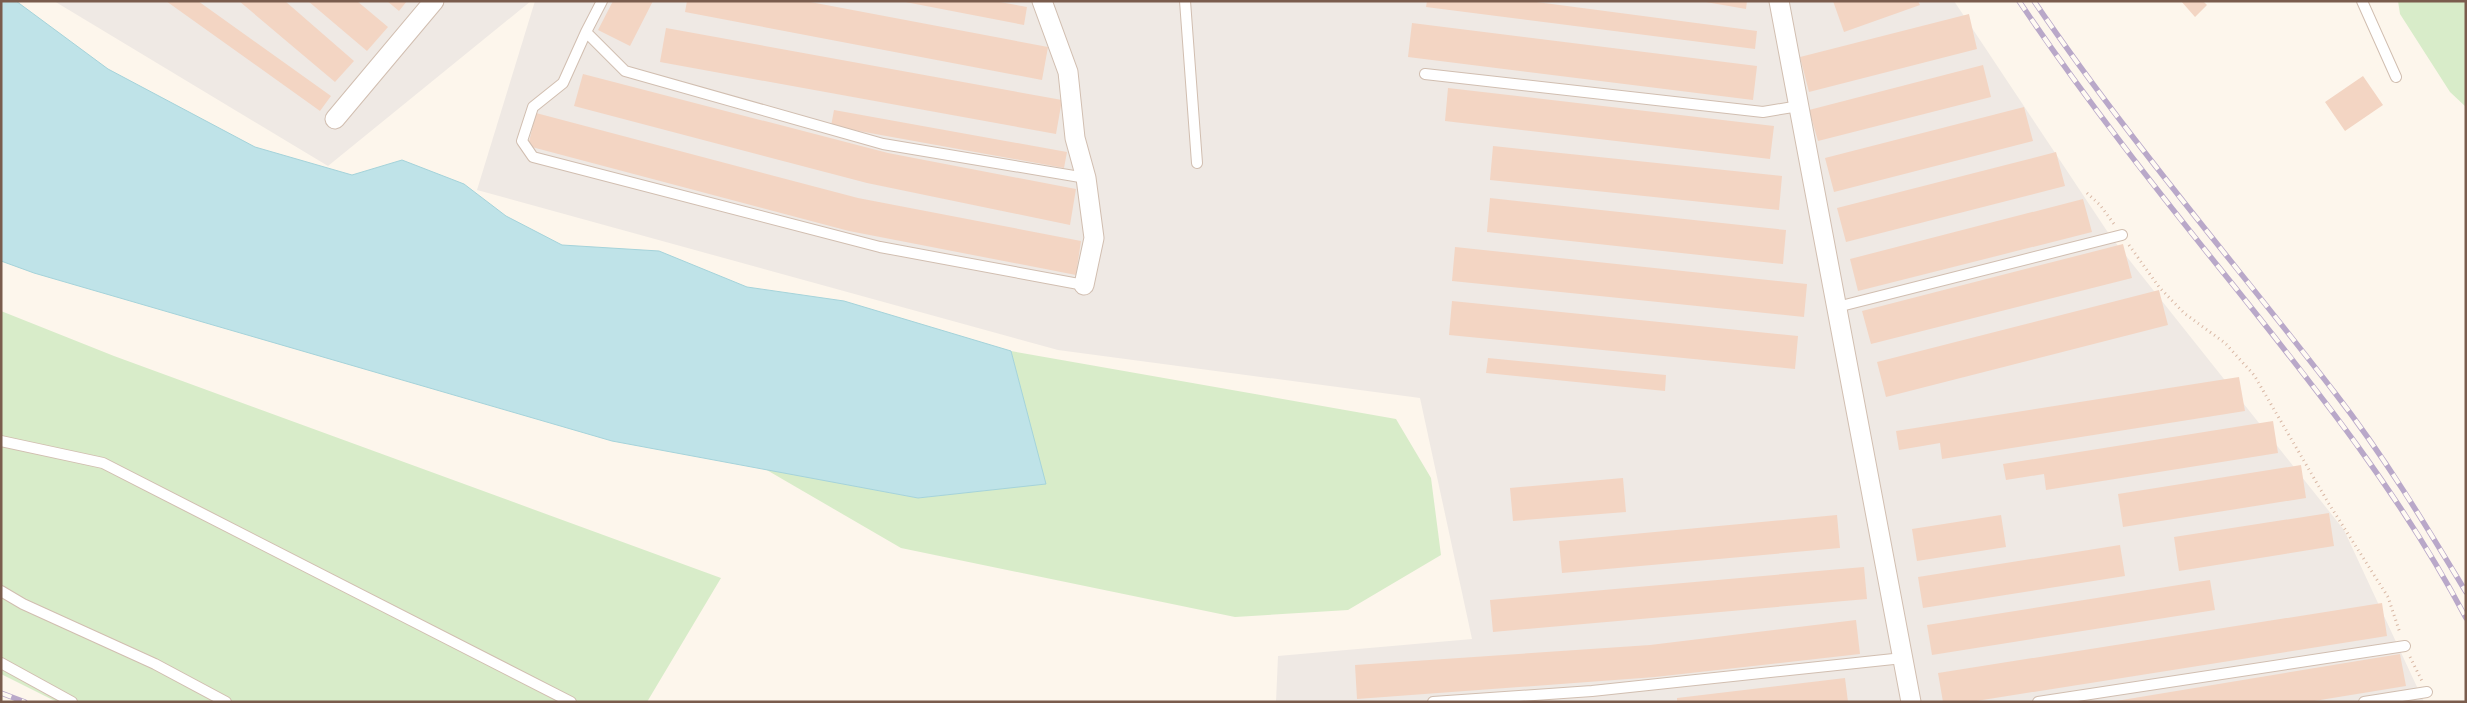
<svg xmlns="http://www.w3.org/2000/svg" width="2467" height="703" font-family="Raleway,sans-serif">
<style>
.industrial{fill:#efe9e4}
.green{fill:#d8ecc9}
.water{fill:#bfe3e8;stroke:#a5d3da}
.building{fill:#f3d5c3}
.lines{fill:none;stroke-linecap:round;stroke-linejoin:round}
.service-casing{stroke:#d1beb0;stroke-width:12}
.minor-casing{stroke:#d1beb0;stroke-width:21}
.path{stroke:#d9b8a5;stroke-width:3;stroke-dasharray:1 4;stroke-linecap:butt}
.service{stroke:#fff;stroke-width:10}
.minor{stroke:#fff;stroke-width:19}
.rail-casing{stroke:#b9a8c9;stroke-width:5.5}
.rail{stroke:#fffaf3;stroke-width:4;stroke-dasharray:11;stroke-linecap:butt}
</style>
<rect width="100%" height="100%" fill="#fdf6ec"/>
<path class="industrial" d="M54 1H531L328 166Z
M535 1H1954L2111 237 2344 530 2424 702H1276L1278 656 1472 639 1420 398 1058 350 477 190Z"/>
<path class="green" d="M2398 1H2466V107L2450 92 2400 14Z
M1 311 114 356 721 578 647 702H57L1 674Z
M1011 351 1396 419 1431 478 1441 555 1348 610 1235 617 901 548 765 469 918 498 1045 483Z"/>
<path class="water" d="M1 1H16L108 69 255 147 352 175 402 160 464 184 506 216 562 245 659 251 747 287 844 301 1011 351 1046 484 918 498 612 441 34 273 1 261Z"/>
<path class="building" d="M166 1H198L331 96 320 111Z
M239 1H285L354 61 335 82Z
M308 1H357L388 27 367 51Z
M387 1H407L399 11Z
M613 1H653L630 46 598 30Z
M687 1H805L1048 47 1042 80 685 12Z
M900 1H994L1027 7 1024 25Z
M1427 1H1529L1757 31 1755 49 1426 7Z
M1700 1H1747L1746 9Z
M1833 1H1918L1920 5 1844 32Z
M2181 1H2203L2207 5 2195 17Z
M1969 14 1977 49 1809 92 1800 57Z
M1412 23 1757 66 1753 100 1408 57Z
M666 28 1062 100 1056 134 660 62Z
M1983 65 1991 97 1818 141 1809 110Z
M583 74 888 153 1076 189 1070 225 867 183 574 106Z
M2363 76 2383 105 2345 131 2325 102Z
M1448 88 1774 126 1770 159 1445 121Z
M2024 107 2033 141 1834 192 1825 158Z
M834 110 1067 152 1064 168 831 126Z
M536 113 858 198 1081 241 1076 275 849 231 528 146Z
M1493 146 1782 176 1779 210 1490 180Z
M2056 152 2065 186 1846 242 1837 208Z
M1490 198 1786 230 1783 264 1487 232Z
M2083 199 2092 232 1858 291 1850 259Z
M2123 244 2132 278 1871 344 1862 311Z
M1455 247 1807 284 1804 317 1452 281Z
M2159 290 2168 325 1886 397 1877 362Z
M1452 301 1798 336 1795 369 1449 335Z
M1488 358 1666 375 1665 391 1486 373Z
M2239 377 2245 411 1942 459 1940 443 1899 450 1896 431Z
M2273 421 2278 453 2046 490 2044 474 2006 480 2003 464Z
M2301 465 2306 498 2123 527 2118 494Z
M1623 478 1626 512 1513 521 1510 488Z
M2329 513 2334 546 2179 571 2174 537Z
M1837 515 1840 548 1562 573 1559 541Z
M2001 515 2006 547 1917 561 1912 529Z
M2120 545 2125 576 1923 608 1918 577Z
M1864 567 1867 599 1493 632 1490 600Z
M2210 580 2215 610 1932 655 1927 625Z
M2382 603 2387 636 1970 702H1943L1938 673Z
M1856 620 1860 654 1655 677 1357 699 1355 665 1650 645Z
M2400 654 2406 686 2308 702H2110Z
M1845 678 1848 702H1677V698Z"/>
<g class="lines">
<defs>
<path id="service" d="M602 1 586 32 625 71 883 144 1086 178
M1185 1 1197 163
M2362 1 2396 77
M586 32 563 83 533 107 522 141 533 157 880 247 1084 285
M1425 74 1763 112 1799 106
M1837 307 2122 235
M1 441 103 463 571 702
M1 591 23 604 155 664 226 702
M1 663 72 702
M1433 702 1592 691 1903 658
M2038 702 2405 646
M2364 702 2427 692"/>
<path id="minor" d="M1042 1 1068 72 1075 138 1086 178 1094 238 1084 285
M1779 1 1911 702
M335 119 434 1"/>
</defs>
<use href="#service" class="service-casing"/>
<use href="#minor" class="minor-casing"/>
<path class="path" d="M2087 193 2100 205 2114 224
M2129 245 2159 287 2184 313 2225 343 2254 375 2329 504 2388 597 2400 633
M2410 657 2422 681"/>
<use href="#service" class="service"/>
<use href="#minor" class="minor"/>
<defs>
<path id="rail" d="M2019 1C2085 99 2159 193 2234 286 2318 391 2403 498 2466 618
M2034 1C2127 138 2235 263 2335 393 2384 456 2425 524 2466 592
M1 693 25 702"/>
</defs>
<use href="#rail" class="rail-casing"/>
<use href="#rail" class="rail"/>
</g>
<rect width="2467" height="703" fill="none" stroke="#7a5c4d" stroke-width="5"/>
</svg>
